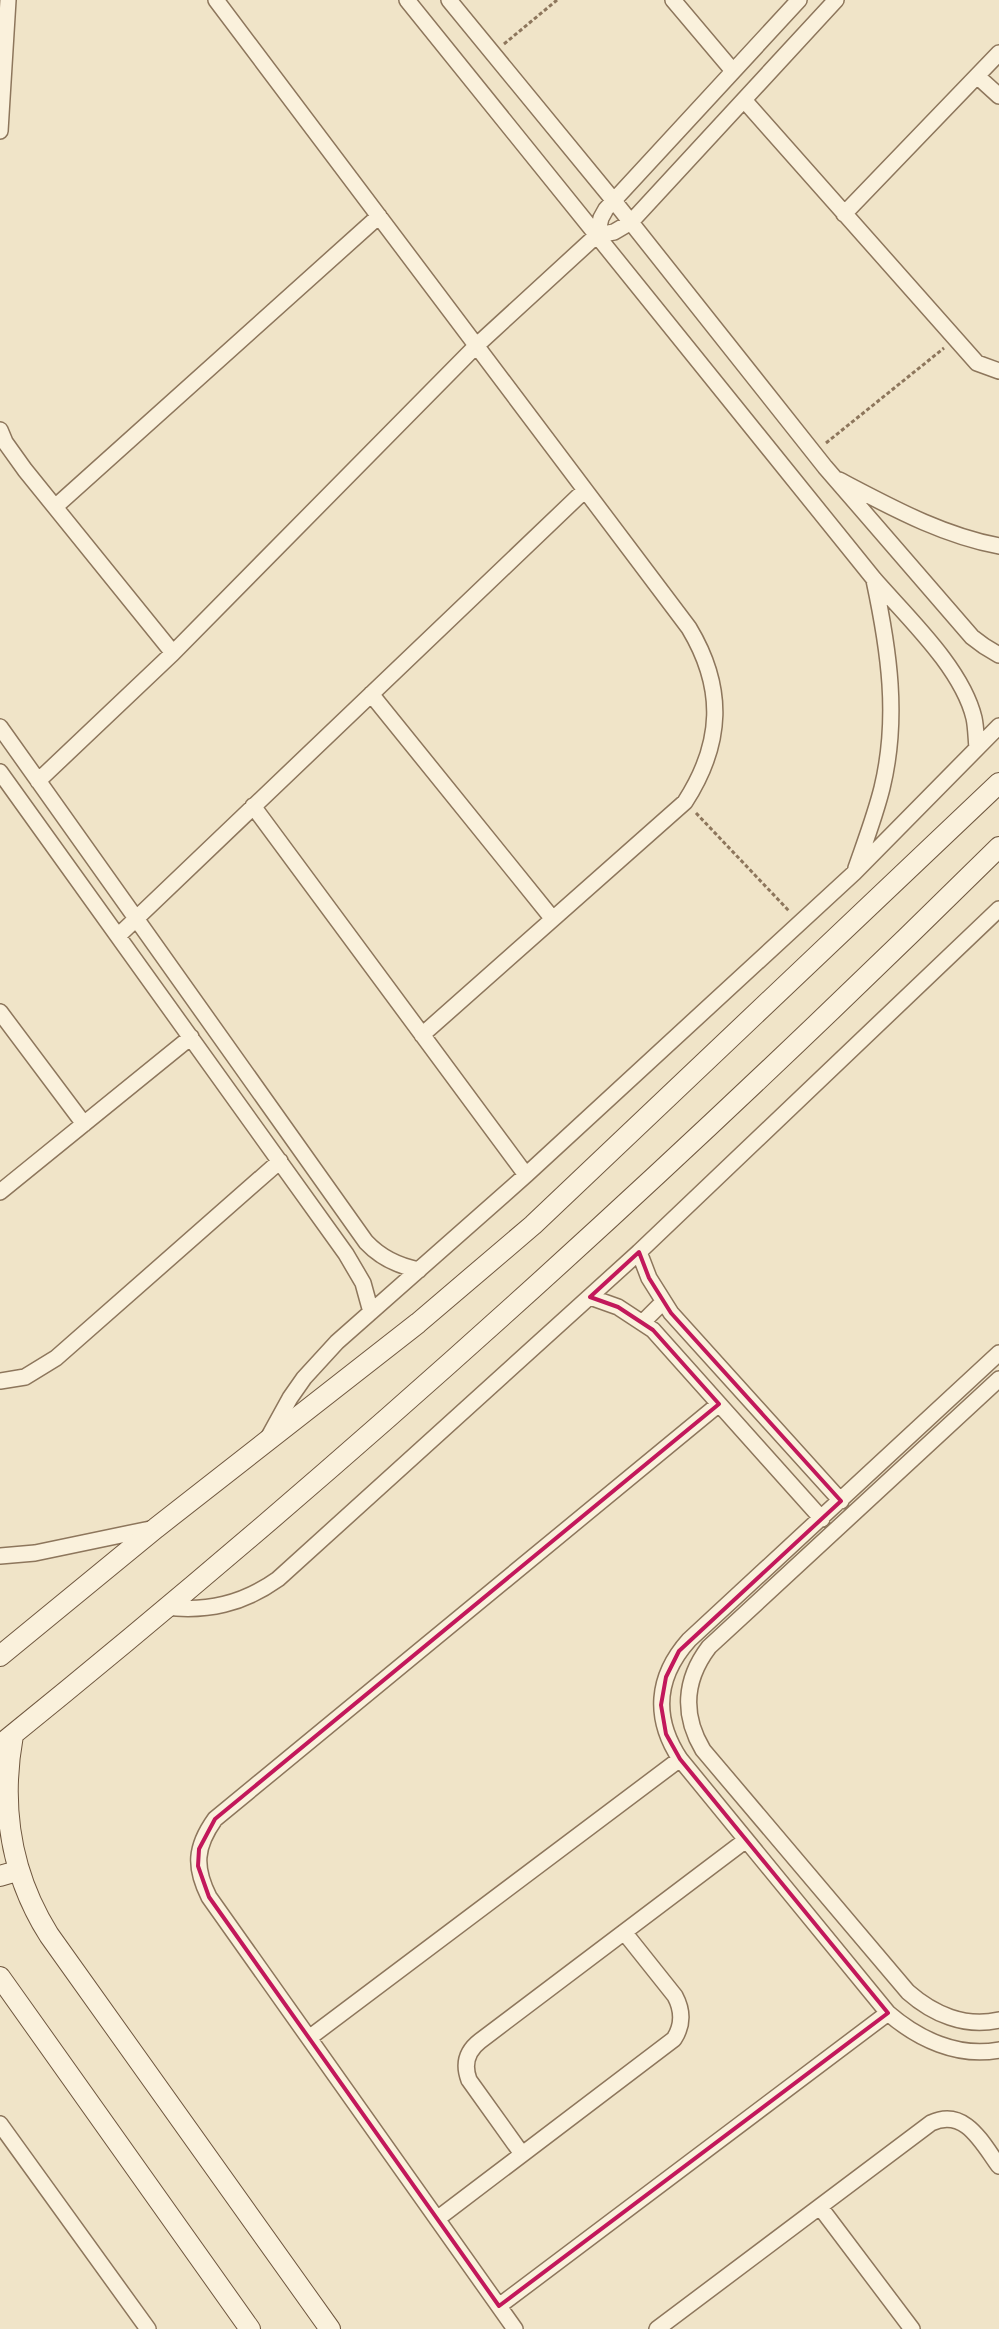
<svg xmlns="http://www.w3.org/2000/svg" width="999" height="2329" font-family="Lora,serif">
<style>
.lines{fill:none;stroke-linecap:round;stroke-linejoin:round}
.street-casing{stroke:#8d765c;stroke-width:18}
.secondary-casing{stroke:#6f573f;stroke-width:22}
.path{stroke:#8d765c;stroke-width:3;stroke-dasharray:4 2.5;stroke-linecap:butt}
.street{stroke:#faf1dc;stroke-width:15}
.secondary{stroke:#faf1dc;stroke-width:20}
.marked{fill:none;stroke:#c2185b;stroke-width:4;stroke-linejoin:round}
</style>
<rect width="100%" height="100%" fill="#f0e4c8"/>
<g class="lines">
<defs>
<path id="street" d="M216 0 689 628C725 688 723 743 685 802L422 1035
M407 0 874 579C907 617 962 668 974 718 976 727 976 738 977 748
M449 0 614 201 825 467 972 637 984 646 999 655
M673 0 733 71
M977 76 999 96
M744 100 977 363 999 371
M0 131 8 0
M844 214 999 53
M597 235 614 232 631 222 836 0
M0 430 5 442 25 470 173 653
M839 480C891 507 941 535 999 546
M55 507 379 216
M371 694 552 918
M0 727 366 1242C381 1258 398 1266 419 1270
M0 772 346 1254 363 1283 371 1312
M38 781 173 653 476 346 597 235 601 218 606 209 799 0
M253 806 526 1175
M856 868C865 842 875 816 882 788 899 718 889 650 874 580
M118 936 585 490
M0 1012 84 1124
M0 1192 191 1037
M639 1252 649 1278 671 1313 841 1501
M590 1297 618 1307 653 1330 822 1519
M643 1322 663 1302
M999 1353 689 1640C656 1677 653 1718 680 1759L888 2013C918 2039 958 2058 999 2050
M999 1379 709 1647C684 1680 682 1715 703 1750L908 1992C933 2014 965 2028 999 2020
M0 1381 25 1377 56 1358 280 1161
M268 1438 290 1398 304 1378 337 1342 526 1175 854 873 999 726
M0 1556 35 1553 155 1528
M165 1607C207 1612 243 1604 278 1579L639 1252 999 909
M309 2038 680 1759
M0 2124 148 2329
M522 2154 469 2080C463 2064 467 2051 480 2041L746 1840
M820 2207 912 2329
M437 2219 674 2039C683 2025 683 2011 675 1996L624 1932
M499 2306 888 2013
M515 2329 209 1897C194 1867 195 1847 215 1819L719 1404
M657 2329 931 2123C965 2107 982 2143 999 2166"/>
<path id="secondary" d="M0 1656 156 1528 418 1323 533 1225 999 783
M13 1735C0 1807 10 1873 49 1935L330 2329
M0 1745C348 1464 681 1161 999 847
M0 1876 17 1871
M0 1977 250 2329"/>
</defs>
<use href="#street" class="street-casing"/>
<use href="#secondary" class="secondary-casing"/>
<path class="path" d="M504 44 557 0
M826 443 944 348
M696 813 790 912"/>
<use href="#street" class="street"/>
<use href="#secondary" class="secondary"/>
</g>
<path class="marked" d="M639 1252 649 1278 671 1313 841 1501 679 1651 666 1677 661 1705 666 1734 680 1759 888 2013 499 2306 209 1897 198 1866 199 1849 215 1819 719 1404 653 1330 618 1307 590 1297Z"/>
</svg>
